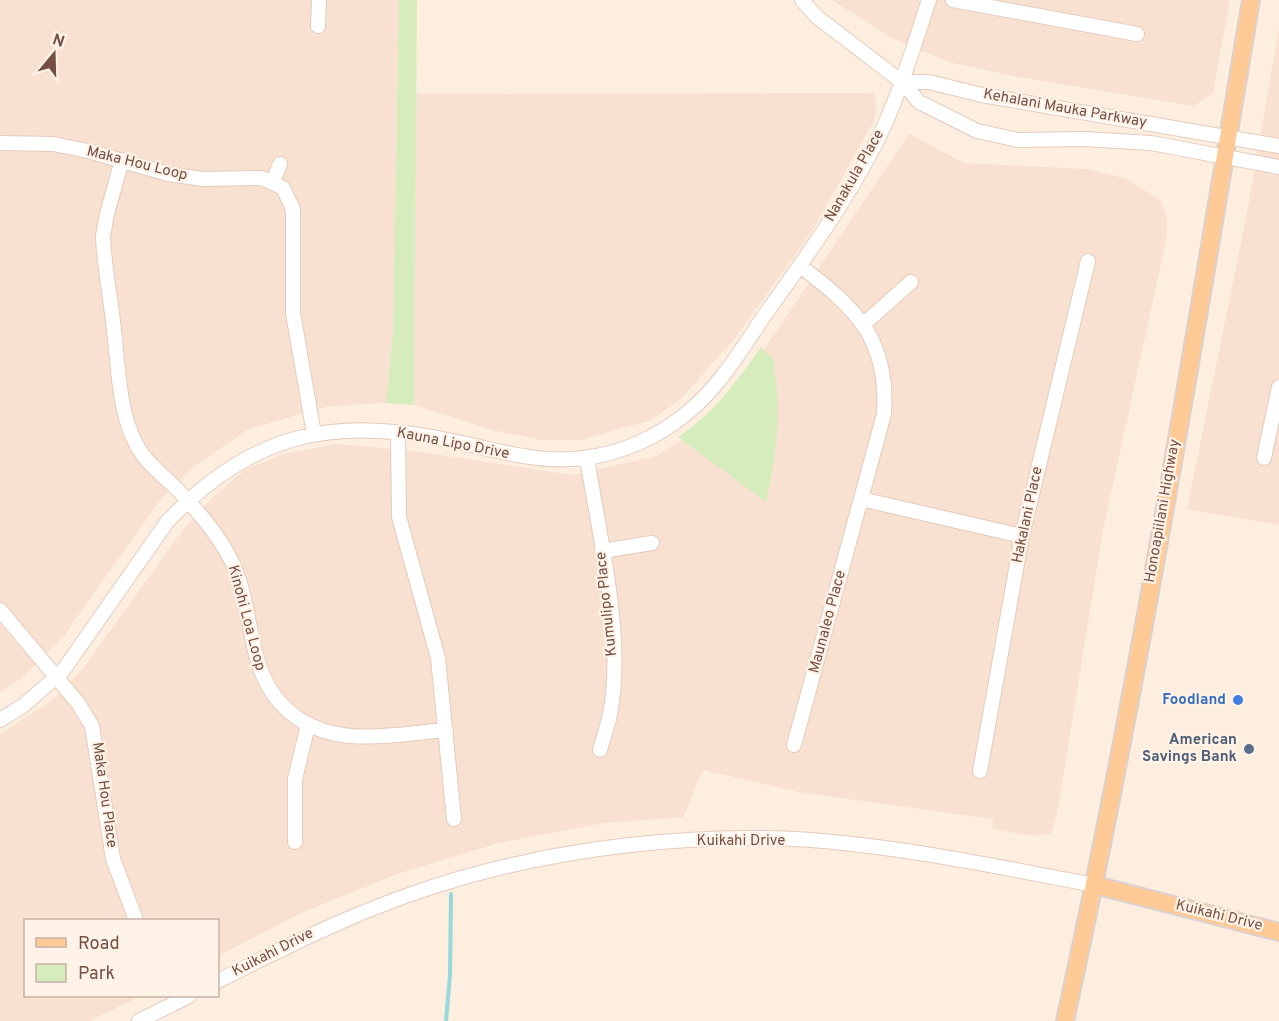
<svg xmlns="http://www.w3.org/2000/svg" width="1279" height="1021" font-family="Overpass,sans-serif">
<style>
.residential{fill:#f8e1d0}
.green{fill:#d6ecbd}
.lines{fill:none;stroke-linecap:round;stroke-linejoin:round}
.stream{stroke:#97d9dc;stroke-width:4}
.minor-casing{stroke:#e5cbbd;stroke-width:16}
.major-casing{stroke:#dbd2cf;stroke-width:20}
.minor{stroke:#fff;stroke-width:14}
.major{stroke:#ffca95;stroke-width:16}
.shop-dot{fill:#3f7fe0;stroke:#fff3e7;stroke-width:2}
.service-dot{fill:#5c6f8a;stroke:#fff3e7;stroke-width:2}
.labels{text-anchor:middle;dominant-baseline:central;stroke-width:4.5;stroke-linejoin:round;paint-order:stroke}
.street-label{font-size:15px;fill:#765045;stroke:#fff3e7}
.shop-label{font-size:15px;font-weight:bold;fill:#366cbe;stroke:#fff3e7;text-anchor:end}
.service-label{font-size:15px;font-weight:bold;fill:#4e5e75;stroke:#fff3e7;text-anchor:end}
</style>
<rect width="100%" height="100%" fill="#feeedf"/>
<path class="residential" d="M0 0H399L393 333 386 403 329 406 249 429 192 468 161 499 62 638 22 678 0 692Z
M832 0H1230L1213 93 1194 106 1013 76 949 62 892 38Z
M1279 28V525L1187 509 1247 213Z
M874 93 877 107 873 123 812 231 735 338 681 399 651 420 580 440H540L492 430 414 405 416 94Z
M909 134 964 163 1087 169 1127 179 1161 201 1167 219V236L1103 530 1057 815 1051 833 1033 836 992 829 993 819 799 792 703 770 683 817 603 823 499 843 397 874 299 914 218 956V920H26V996H140L90 1021H0V734L51 701 81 671 183 530 214 496 246 469 283 454 337 444 414 451 573 475 656 456 701 428 734 394Z"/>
<path class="green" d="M399 0H417L414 405 386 403 393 333Z
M761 347 773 359C782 407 777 455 766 502L678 437C714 413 736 382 761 347Z"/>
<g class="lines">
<path class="stream" d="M446 1021 450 975 451 894"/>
<defs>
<path id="minor" d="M802 0 817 17 902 82 919 102 977 131 1018 140 1085 139 1151 143 1279 167
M953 0 1137 34
M318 26 319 0
M902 82H929L982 95 1279 146
M0 143 53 144 88 151 168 174 203 179 262 178 283 188 293 209V313L314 434
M122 160 107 214 103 236C104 265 110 294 113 322 119 364 117 418 142 454 151 466 163 476 174 486 195 508 218 533 232 562 257 615 243 679 296 717 339 748 396 734 446 730
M273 181 280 164
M865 323 911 282
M398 433 399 517 438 658 454 819
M587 458C599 535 625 638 610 714 608 726 603 738 600 750
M1264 458 1279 387
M861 499 1022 536
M602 551 652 543
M0 610 78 703 92 726 113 859 136 920
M0 720 24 705 62 672 167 522C252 432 334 416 453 441 497 450 538 464 583 458 621 454 658 437 687 413 718 388 740 352 762 319 806 257 853 193 885 124 903 84 915 42 929 0
M794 745 884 414C889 339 856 308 800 266
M980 771 1022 536 1088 261
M295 842V779L308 725
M218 981C283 948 347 916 417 892 547 847 715 827 852 844 934 853 1014 870 1095 885
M139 1021 189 996"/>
<path id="major" d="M1095 885 1279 932
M1065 1021C1139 683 1194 341 1251 0"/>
</defs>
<use href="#minor" class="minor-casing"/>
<use href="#major" class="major-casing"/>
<use href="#minor" class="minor"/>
<use href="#major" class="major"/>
</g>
<circle class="shop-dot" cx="1238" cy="700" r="6"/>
<circle class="service-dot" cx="1249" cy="749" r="6"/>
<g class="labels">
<g class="street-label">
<text transform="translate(1065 109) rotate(10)">Kehalani Mauka Parkway</text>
<text transform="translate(137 164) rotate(14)">Maka Hou Loop</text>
<text transform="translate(855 176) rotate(-60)">Nanakula Place</text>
<text transform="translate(453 444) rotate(11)">Kauna Lipo Drive</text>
<text transform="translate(1163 511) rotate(-80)">Honoapiilani Highway</text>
<text transform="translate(1028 515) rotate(-78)">Hakalani Place</text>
<text transform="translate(607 604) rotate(-96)">Kumulipo Place</text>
<text transform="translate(246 618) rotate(75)">Kinohi Loa Loop</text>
<text transform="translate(828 622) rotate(-75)">Maunaleo Place</text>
<text transform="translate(104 795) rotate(82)">Maka Hou Place</text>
<text x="741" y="841">Kuikahi Drive</text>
<text transform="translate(1219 916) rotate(14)">Kuikahi Drive</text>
<text transform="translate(273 953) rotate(-27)">Kuikahi Drive</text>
</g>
<g class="shop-label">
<text x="1226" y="700">Foodland</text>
</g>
<g class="service-label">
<text x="1237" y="740">American<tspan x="1237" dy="17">Savings Bank</tspan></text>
</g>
</g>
<rect x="24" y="919" width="195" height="78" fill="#fff3e7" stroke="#c8b2a6" stroke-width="1.5"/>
<rect x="36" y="938" width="30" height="9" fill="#ffca95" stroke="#c8b2a6" stroke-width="1.5"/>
<text x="78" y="949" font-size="18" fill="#765045">Road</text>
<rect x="36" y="964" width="30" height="18" fill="#d6ecbd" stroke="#c8b2a6" stroke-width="1.5"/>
<text x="78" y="979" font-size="18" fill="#765045">Park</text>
<g transform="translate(54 54) rotate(19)" stroke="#fff3e7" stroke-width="4.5" paint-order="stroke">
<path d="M0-4.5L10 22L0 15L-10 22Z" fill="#765045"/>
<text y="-9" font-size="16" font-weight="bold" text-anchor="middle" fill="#765045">N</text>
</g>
</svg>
